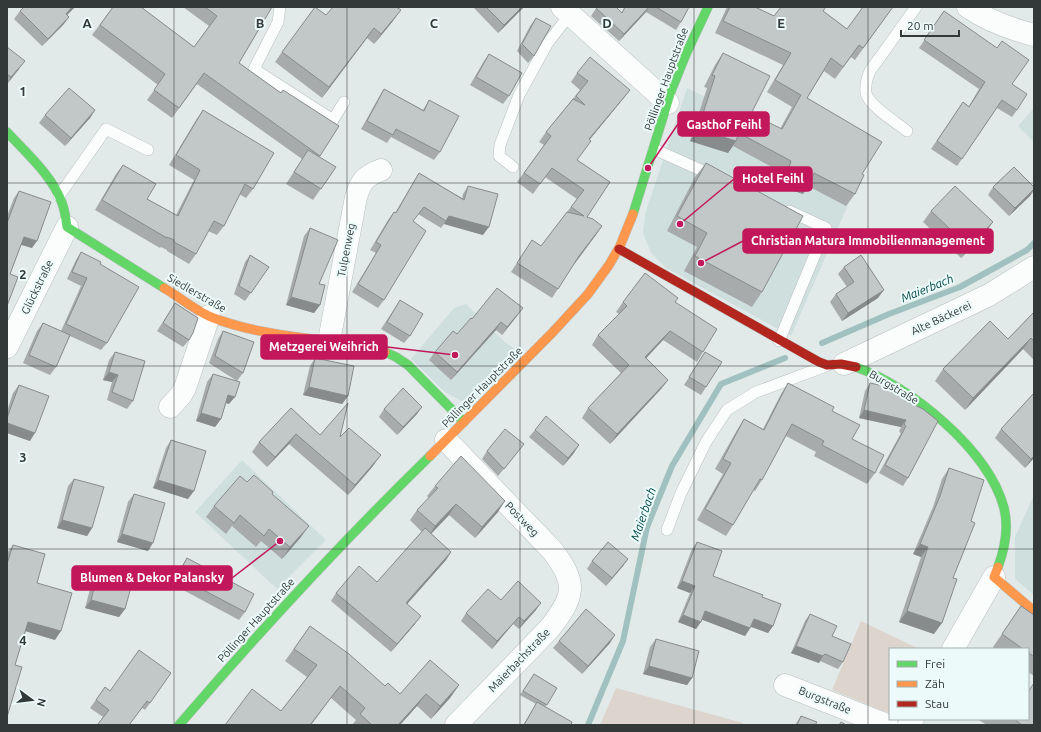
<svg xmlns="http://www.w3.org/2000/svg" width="1041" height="732" font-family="Ubuntu,sans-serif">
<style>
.built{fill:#cfdfde}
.green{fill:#dcd4cd}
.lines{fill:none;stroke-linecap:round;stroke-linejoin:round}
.stream{stroke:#a0c1bf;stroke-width:6}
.lane-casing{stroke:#b9bfbf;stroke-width:12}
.street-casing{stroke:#b9bfbf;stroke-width:23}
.fast-casing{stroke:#b9bfbf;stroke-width:10}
.slow-casing{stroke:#b9bfbf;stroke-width:10}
.jam-casing{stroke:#b9bfbf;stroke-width:10}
.lane{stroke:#fbfcfc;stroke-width:11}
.street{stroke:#fbfcfc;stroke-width:22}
.fast{stroke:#63d668;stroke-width:9}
.slow{stroke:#ff974d;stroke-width:9}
.jam{stroke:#b3261e;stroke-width:9}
.wall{fill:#a7abab}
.shaded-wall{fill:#888b8b}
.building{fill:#c2c7c7;stroke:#888b8b}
.grid{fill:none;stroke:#333939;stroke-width:1;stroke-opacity:0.55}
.labels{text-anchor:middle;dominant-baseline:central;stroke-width:4;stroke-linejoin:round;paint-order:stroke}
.street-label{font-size:11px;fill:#333939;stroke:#ecfbfa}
.water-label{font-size:12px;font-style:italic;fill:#004645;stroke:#ecfbfa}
.grid-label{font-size:13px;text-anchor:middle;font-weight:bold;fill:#333939;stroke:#ecfbfa;stroke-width:4;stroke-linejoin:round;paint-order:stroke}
.leader{fill:none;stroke:#c2185b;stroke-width:1.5}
.callout-dot{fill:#c2185b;stroke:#ecfbfa;stroke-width:1.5}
.callout{fill:#c2185b;stroke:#c2185b;stroke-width:1.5}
.callout-label{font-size:12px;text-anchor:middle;font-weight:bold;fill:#fff}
</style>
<rect width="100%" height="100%" fill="#e2eae9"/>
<path class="built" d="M687 88 862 173 791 336 666 268 651 253 643 233 645 214Z
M1034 108V142L1018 126Z
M466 304 506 343 521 353 470 400 461 401 445 392 411 359 454 308Z
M242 460 326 540 277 589 195 512Z
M1034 495V595L1015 579V537Z"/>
<path class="green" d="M861 621 919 649H890V712H886L832 690Z
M616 688 743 723 742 725H600Z"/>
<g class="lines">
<path class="stream" d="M822 343 889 314 960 287 1027 250 1034 243
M588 725 623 641 647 527 672 466 721 384 785 358"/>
<defs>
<path id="lane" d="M280 7 278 22 254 69 333 120 344 102
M907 131C897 123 868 105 866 93 865 85 867 78 870 71L916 7
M654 149 714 176
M513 167 499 156 500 145 519 95 547 44 570 14
M59 196 106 129 148 150
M779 341 826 228 789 211
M667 530 681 493 706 442 727 410 756 392 826 366"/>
<path id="street" d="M562 7 668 103
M968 7C988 21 1011 29 1034 35
M329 341 356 197C361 181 365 176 381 170
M7 347 67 227
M844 364 989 295 1034 267
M170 407 181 395 185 388 209 316
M446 440 552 550C578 584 575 596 549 629L456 725
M953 649 994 577
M785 685 887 725
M909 725 913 719"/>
<path id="fast" d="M7 132C26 153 52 175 62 203 65 211 66 219 67 227L164 288
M633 214 671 91 686 54 708 7
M385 352 396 357 408 365 464 422
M856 367C910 386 989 450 1004 508 1009 528 1005 548 998 567
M179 725C259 632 342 542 430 456"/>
<path id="slow" d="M164 288C178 296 196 311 211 317 266 339 328 337 385 352
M430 456 552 333 588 294 609 265 620 246 633 214
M998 567 994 577 1034 611"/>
<path id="jam" d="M619 249 819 362 827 365 841 364 856 367"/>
</defs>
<use href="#lane" class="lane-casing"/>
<use href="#street" class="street-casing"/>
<use href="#fast" class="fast-casing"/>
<use href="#slow" class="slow-casing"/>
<use href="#jam" class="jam-casing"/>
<use href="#lane" class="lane"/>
<use href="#street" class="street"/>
<use href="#fast" class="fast"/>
<use href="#slow" class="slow"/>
<use href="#jam" class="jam"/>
</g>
<path class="wall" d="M24 7H75L67 15 69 17 63 25 42 46 14 19 20 11Z
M113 7H143L142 8 194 47 209 26 183 7H272L239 63 281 93 339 126 319 157 336 167 313 200 286 184 302 159 197 84 172 118 147 100 158 85 92 35Z
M473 7H524L498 33Z
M597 7 622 12 625 7H689L681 22 676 30 646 12 619 41 591 16Z
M727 7H755L774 16 823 11 847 29 893 7 855 60 851 57 835 79 824 71 807 98 862 174 855 194 846 206 808 186 803 194 779 186 783 173 733 146 728 153 690 141 707 88 704 87 715 65 723 53 751 114 780 129 792 107 767 92 783 65 715 33Z
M944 11 1012 84 1017 110 1012 117 997 108 957 166 931 149 963 102 969 106 979 89 919 48Z
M326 15 393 21 374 44 367 38 322 98 275 62 282 52Z
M536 18 534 56 528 63 517 51 530 26Z
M7 47 19 69 7 84Z
M489 54 509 96 503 104 470 85 484 61Z
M577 73 630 90 623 99 589 140 577 160 610 182 587 217 602 226 576 261 552 298 511 272 532 240 541 246 577 199 545 177 533 194 517 182 544 145 539 142 546 132 580 90 571 82Z
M384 89 423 110 429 100 440 152 434 160 391 137 387 143 361 129 379 97Z
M95 110 90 118 65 146 39 123 45 115Z
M203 110 253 189 246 198 239 194 224 226 217 235 208 231 196 254 189 264 167 251V250L161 247 160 248 95 210 116 174 123 165 147 199 176 215 194 180 169 165 196 120Z
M706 163 762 292 752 307 684 271 697 247 667 231 695 177Z
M419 173 462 198 463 194 468 186 483 235 444 224 441 228 418 214 413 221 384 300 378 308 352 292 376 253 370 250 388 220 394 212 395 213 414 181Z
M993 187 1034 190 1030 196 1009 216 988 195Z
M19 191 32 248 21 245 10 274 7 306V216L14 198Z
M931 211 985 233 961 258 923 222Z
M310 228 319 284 320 305 314 313 286 305 304 236Z
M81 252 100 264 107 343 101 350 70 336 56 367 50 375 23 363 37 331 43 323 61 331 81 286 67 279 76 260Z
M250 255 269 267 245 301 234 294 245 262Z
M844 267 878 298 842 321 830 302 836 294 847 287 838 274Z
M400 300 410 336 404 343 381 329Z
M623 302 675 303 703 352 697 362 663 340 646 358 668 380 661 389 610 444 582 418 588 408 621 373 592 345 598 335 619 314 616 312Z
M175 303 189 340 183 347 157 331Z
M1034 312V360L1023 349 965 410 935 381 943 369 1008 339Z
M517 316 502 335 496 330 451 380 429 360 435 352 457 334 472 319Z
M223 331 243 373 237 381 209 363 218 339Z
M115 352 133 401 127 409 107 400 112 382 103 380 109 360Z
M705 352 706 387 701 395 684 385Z
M315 358 348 396 342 404 303 395 310 366Z
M213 374 229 404 226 403 221 419 215 427 196 421 207 382Z
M788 383 832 411 852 439 875 473 867 484 814 456 816 452 786 436 762 480 755 491 753 490 733 525 726 536 697 520 723 474 715 469 737 430 744 419 763 429 781 394Z
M870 383 923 409 908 478 903 486 879 473 901 433 899 432 901 427 859 418 865 391Z
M19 385 30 441 7 433V411L13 393Z
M1034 393V458L1025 468 995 438 1001 429Z
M291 408 320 435 340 437 373 466 348 495 289 444 267 467 252 452 259 442Z
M384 409 417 414 397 435 379 417Z
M535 430 574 453 563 466 529 437Z
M171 440 188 499 153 488 166 448Z
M487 451 518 452 498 476 482 459Z
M949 468 953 578 934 634 899 622 921 557 913 554 933 507 942 479Z
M74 479 92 528 87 536 57 528 68 486Z
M247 482 272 494 301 537 282 559 261 541 256 547 232 526 226 534 206 517 214 506Z
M435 486 498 512 475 538 449 515 431 534 451 552 446 560 407 604 415 624 391 652 331 601 336 593 377 582 422 532 410 520 417 510 429 498 427 496Z
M134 494 148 551 117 542 128 502Z
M697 542 713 576 762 597 773 626 768 633 751 627 745 636 702 619 696 629 678 622 690 593 677 588 692 549Z
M13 545 37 583 55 640 25 631 15 665 7 717V553Z
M187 558 245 612 239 620 172 584 182 566Z
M628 559 623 566 606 586 587 569 592 561Z
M100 566 125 609 119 617 85 608 94 574Z
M501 600 536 610 519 629 513 624 492 649 461 621 466 613Z
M1021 606 1034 615V676L1028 672V649H995L993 647Z
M810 614 832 636 843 662 838 669 820 661 819 663 791 653 805 621Z
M310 626 385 686 400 694 459 685 450 698 431 719 417 706 400 725H352L356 720 331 698 281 711 307 677 285 661Z
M656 639 692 678 687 685 643 674 650 647Z
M559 641 610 643 582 674 553 648Z
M171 673 145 710 142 708 129 725H97L103 717 90 708 105 687 110 691Z
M534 674 557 688 545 707 571 725H523L536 704 520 695Z
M801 716 815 725H795Z
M977 719H1028L1034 725H987Z"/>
<path class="shaded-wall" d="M72 7H75L60 22 66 14Z
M522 7H524L498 33 504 25Z
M649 7 646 12 619 41 624 34Z
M401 10 393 21 374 44 381 34Z
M69 17 63 25 42 46 48 39Z
M374 28 367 38 322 98 329 87Z
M25 61 19 69 7 84 11 77Z
M630 90 623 99 582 149 589 139Z
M95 110 90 118 65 146 71 138Z
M698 129 736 141 728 153 690 141Z
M787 174 811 182 803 194 779 186Z
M1034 190 1030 196 1009 216 1015 208Z
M449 216 489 227 483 235 444 224Z
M993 222 985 233 961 258 969 247Z
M602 226 596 235 573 266 579 256Z
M24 237 37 241 32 248 19 244Z
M884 290 878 298 842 321 848 313Z
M291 297 320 305 314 313 286 305Z
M523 308 517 316 502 335 507 327Z
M501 322 496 330 451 380 457 372Z
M670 331 663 340 638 367 645 357Z
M1031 338 1023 349 965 410 973 398Z
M109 372 118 375 112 382 103 380Z
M668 380 661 389 610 444 617 434Z
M309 387 348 396 342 404 303 395Z
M228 395 235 397 229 404 223 402Z
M422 407 417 414 397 435 403 427Z
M864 410 906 420 901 427 859 418Z
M201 413 221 419 215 427 196 421Z
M7 423 35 433 30 441 7 433Z
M296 434 289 444 267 467 275 457Z
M579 445 574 453 563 466 568 458Z
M381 455 373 466 348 495 355 485Z
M1034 456V458L1025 468 1031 459Z
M158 480 194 491 188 499 153 488Z
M505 501 498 512 475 538 482 527Z
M456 504 449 515 428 537 435 526Z
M62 520 92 528 87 536 57 528Z
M309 526 301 537 282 559 290 547Z
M122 534 153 543 148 551 117 542Z
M920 544 928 547 921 557 913 554Z
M451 552 446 560 401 611 406 603Z
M628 559 623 566 606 586 612 578Z
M682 581 695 586 690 593 677 588Z
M91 600 125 609 119 617 85 608Z
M541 603 536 610 519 629 524 621Z
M705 611 750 628 745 636 700 619Z
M907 611 942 623 934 634 899 622Z
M683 615 701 622 696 629 678 622Z
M421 616 415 624 391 652 397 644Z
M519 617 513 624 492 649 497 641Z
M754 619 773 626 768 633 749 626Z
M28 622 61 631 55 640 22 630Z
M615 635 610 643 582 674 588 666Z
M796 646 823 656 819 663 791 653Z
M649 666 692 678 687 685 643 674Z
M459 685 450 698 431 719 440 706Z
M340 686 331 698 311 725H310Z
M426 694 417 706 400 725H398Z"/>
<path class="building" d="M24 7H72L66 14 69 17 48 39 20 11Z
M113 7H141L194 47 217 16 205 7H272L239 63 281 93 283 90 339 126 320 156 204 73 179 108 154 90 165 74 100 25Z
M315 7 326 15 333 7H396L401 10 381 34 374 28 329 87 282 52Z
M486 7H522L504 25Z
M597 7H616L622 13 625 7H649L624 34 596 8Z
M656 7H689L681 22Z
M730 7H755L774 16 781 7H826L823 11 847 29 863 7H893L863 48 859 45 843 67 831 58 807 98 882 142 862 174 864 175 855 194 814 173 811 182 787 174 791 161 739 133 736 141 698 129 715 76 712 75 723 53 770 76 751 114 782 129 801 95 775 80 791 53 723 21Z
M944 11 997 48 1002 41 1029 60 1012 84 1027 94 1017 110 1002 100 962 159 937 141 963 102 969 107 985 82 924 40Z
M536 18 551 26 534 56 522 44Z
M7 47 25 61 11 77 7 74Z
M489 54 522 73 509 96 476 77Z
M590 57 630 90 589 139 591 141 577 160 610 182 587 217 593 219 602 226 579 256 558 289 517 263 532 240 541 246 567 212 584 216 571 207 584 190 552 168 540 184 524 173 551 136 546 132 573 99 585 105 576 96 588 81 577 73Z
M69 88 95 110 71 138 45 115Z
M384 89 424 111 429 100 459 116 440 152 396 129 393 135 367 121Z
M203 110 274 153 253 189 245 184 224 226 214 221 196 254 174 242V240L167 237V238L102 200 123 165 156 184 147 199 178 216 200 170 176 155Z
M308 150 336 167 321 189 294 172Z
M706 163 803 216 762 292 695 256 707 233 677 216Z
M1014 167 1034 187V189L1015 208 993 187Z
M419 173 464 200 468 186 498 194 489 227 449 216 446 221 424 207 413 221 426 231 384 300 358 284 381 245 376 242 394 212 396 213Z
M955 186 993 222 969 247 931 211Z
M19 191 51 202 37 241 24 237 10 274 18 277 7 306V223Z
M310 228 338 240 319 284 325 285 320 305 291 297Z
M81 252 101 262 100 264 139 287 107 343 66 324 87 278 72 272Z
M250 255 269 267 251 293 239 286Z
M861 255 884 290 848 313 836 294 854 282 844 267Z
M645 273 678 298 675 302 717 329 703 352 670 331 645 357 668 380 617 434 588 408 629 365 598 335 627 306 623 302Z
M497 288 523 308 507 327 501 322 457 372 435 352 453 331 457 334 471 318 472 319Z
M400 300 423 314 410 336 387 322Z
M175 303 198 318 193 333 189 340 163 323Z
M1034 312V341L1031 338 973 398 943 369 990 321 1008 339Z
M43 323 70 335 56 367 29 355Z
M223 331 254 342 243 373 215 356Z
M115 352 145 361 133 401 112 392 118 375 109 372Z
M705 352 722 362 706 387 689 377Z
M315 358 354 366 348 396 309 387Z
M213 374 240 382 235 397 228 395 221 419 201 413Z
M788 383 834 407 832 411 860 425 852 439 884 455 875 473 822 445 824 441 792 424 762 480 760 479 733 525 705 509 731 463 723 459 744 419 764 430Z
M870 383 893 388 905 396 904 400 923 409 938 421 908 478 885 465 906 426 904 424 906 420 864 410Z
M19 385 49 396 35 433 7 423V418Z
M403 388 422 407 403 427 384 409Z
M1034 393V456L1031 459 1001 429Z
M348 403 340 437 349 428 381 455 355 485 296 434 275 457 259 442 291 408 320 435Z
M546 416 579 445 568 458 535 430Z
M505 429 524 444 504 469 487 451Z
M171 440 206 451 194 491 158 480Z
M461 456 505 501 482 527 456 504 435 526 417 510 438 488 435 486Z
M949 468 984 480 971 521 975 523 953 578 957 579 942 623 907 611 928 547 920 544 940 496Z
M254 475 273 492 272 494 309 526 290 547 269 529 264 536 240 515 234 523 214 506 240 476 247 482Z
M74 479 104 487 92 528 62 520Z
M134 494 165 503 153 543 122 534Z
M425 528 451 552 406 603 421 616 397 644 336 593 359 566 377 582Z
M608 542 628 559 612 578 592 561Z
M697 542 722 551 713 576 763 595 762 597 781 604 773 626 754 619 750 628 705 611 701 622 683 615 695 586 682 581Z
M13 545 45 554 37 583 72 593 61 631 28 622 15 665 22 667 7 717V564Z
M187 558 254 594 245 612 177 576Z
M100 566 134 576 125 609 91 600Z
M518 581 541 603 524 621 519 617 497 641 466 613 488 589 501 600Z
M1021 606 1034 615V657L1028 652V649H1023L1002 634Z
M586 609 615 635 588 666 559 641Z
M810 614 837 626 832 636 851 644 843 662 825 654 823 656 796 646Z
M310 626 349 654 385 686 388 683 400 694 430 660 459 685 440 706 426 694 398 725H372L360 714 365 708 340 686 310 725H225L252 689 281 711 317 665 294 649Z
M656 639 699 651 692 678 649 666Z
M139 650 171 673 150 703 147 701 129 725H100L98 724 109 710 96 700 105 687 110 691Z
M534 674 557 688 547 705 523 691Z
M1034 683V725H1022L1014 719H1028V692Z
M537 702 572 722 571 725H524Z
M801 716 817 722 815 725H797Z
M841 722 846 725H839Z"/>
<path class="grid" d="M174 7V725M347 7V725M520 7V725M694 7V725M868 7V725M7 183H1034M7 366H1034M7 549H1034"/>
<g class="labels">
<g class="street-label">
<text transform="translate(666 79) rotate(-70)">Pöllinger Hauptstraße</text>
<text transform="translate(346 250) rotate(-79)">Tulpenweg</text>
<text transform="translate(37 287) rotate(-64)">Glückstraße</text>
<text transform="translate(197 293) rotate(30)">Siedlerstraße</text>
<text transform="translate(941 318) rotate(-25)">Alte Bäckerei</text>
<text transform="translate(482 387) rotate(-45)">Pöllinger Hauptstraße</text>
<text transform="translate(894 387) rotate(31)">Burgstraße</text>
<text transform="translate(522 519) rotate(46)">Postweg</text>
<text transform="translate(256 620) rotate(-48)">Pöllinger Hauptstraße</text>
<text transform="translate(519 660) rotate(-46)">Maierbachstraße</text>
<text transform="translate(825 700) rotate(22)">Burgstraße</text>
</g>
<g class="water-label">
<text transform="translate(927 288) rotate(-22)">Maierbach</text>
<text transform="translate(643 514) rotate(-71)">Maierbach</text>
</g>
</g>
<g class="grid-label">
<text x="87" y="28">A</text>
<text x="260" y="28">B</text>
<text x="434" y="28">C</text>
<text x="607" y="28">D</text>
<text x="781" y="28">E</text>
<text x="23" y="96">1</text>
<text x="23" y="279">2</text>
<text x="23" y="462">3</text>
<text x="23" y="645">4</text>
</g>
<path class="leader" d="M648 168L678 124M680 224L734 179M701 263L743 241M455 355L387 347M280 541L232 578"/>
<g class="callout-dot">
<circle cx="648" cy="168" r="4"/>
<circle cx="680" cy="224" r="4"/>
<circle cx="701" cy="263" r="4"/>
<circle cx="455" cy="355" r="4"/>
<circle cx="280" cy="541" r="4"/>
</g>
<g class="callout">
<rect x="678" y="112" width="91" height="24" rx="4"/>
<rect x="734" y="167" width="78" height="24" rx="4"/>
<rect x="743" y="229" width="250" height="24" rx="4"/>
<rect x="261" y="335" width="126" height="24" rx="4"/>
<rect x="72" y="566" width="160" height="24" rx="4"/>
</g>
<g class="callout-label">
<text x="724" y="129">Gasthof Feihl</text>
<text x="773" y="183">Hotel Feihl</text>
<text x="868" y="245">Christian Matura Immobilienmanagement</text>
<text x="324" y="351">Metzgerei Weihrich</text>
<text x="152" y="582">Blumen &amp; Dekor Palansky</text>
</g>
<rect width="1041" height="732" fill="none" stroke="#333939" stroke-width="16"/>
<rect x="889" y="648" width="140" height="72" fill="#ecfbfa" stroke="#a2adad"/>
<rect x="897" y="661" width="20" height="6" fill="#63d668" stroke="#a2adad"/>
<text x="925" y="668" font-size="12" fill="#333939">Frei</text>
<rect x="897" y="681" width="20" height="6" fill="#ff974d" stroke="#a2adad"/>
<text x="925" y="688" font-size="12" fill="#333939">Zäh</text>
<rect x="897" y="701" width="20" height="6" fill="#b3261e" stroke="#a2adad"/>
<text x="925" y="708" font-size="12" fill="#333939">Stau</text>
<g transform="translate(32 700) rotate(105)" stroke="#ecfbfa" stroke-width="3" paint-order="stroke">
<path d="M0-3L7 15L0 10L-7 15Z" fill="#333939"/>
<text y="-6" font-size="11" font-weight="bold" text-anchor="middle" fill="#333939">N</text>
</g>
<path d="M901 30v6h58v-6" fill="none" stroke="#333939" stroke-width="2"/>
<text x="907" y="30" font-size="12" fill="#333939" stroke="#ecfbfa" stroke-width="3" paint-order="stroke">20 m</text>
</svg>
